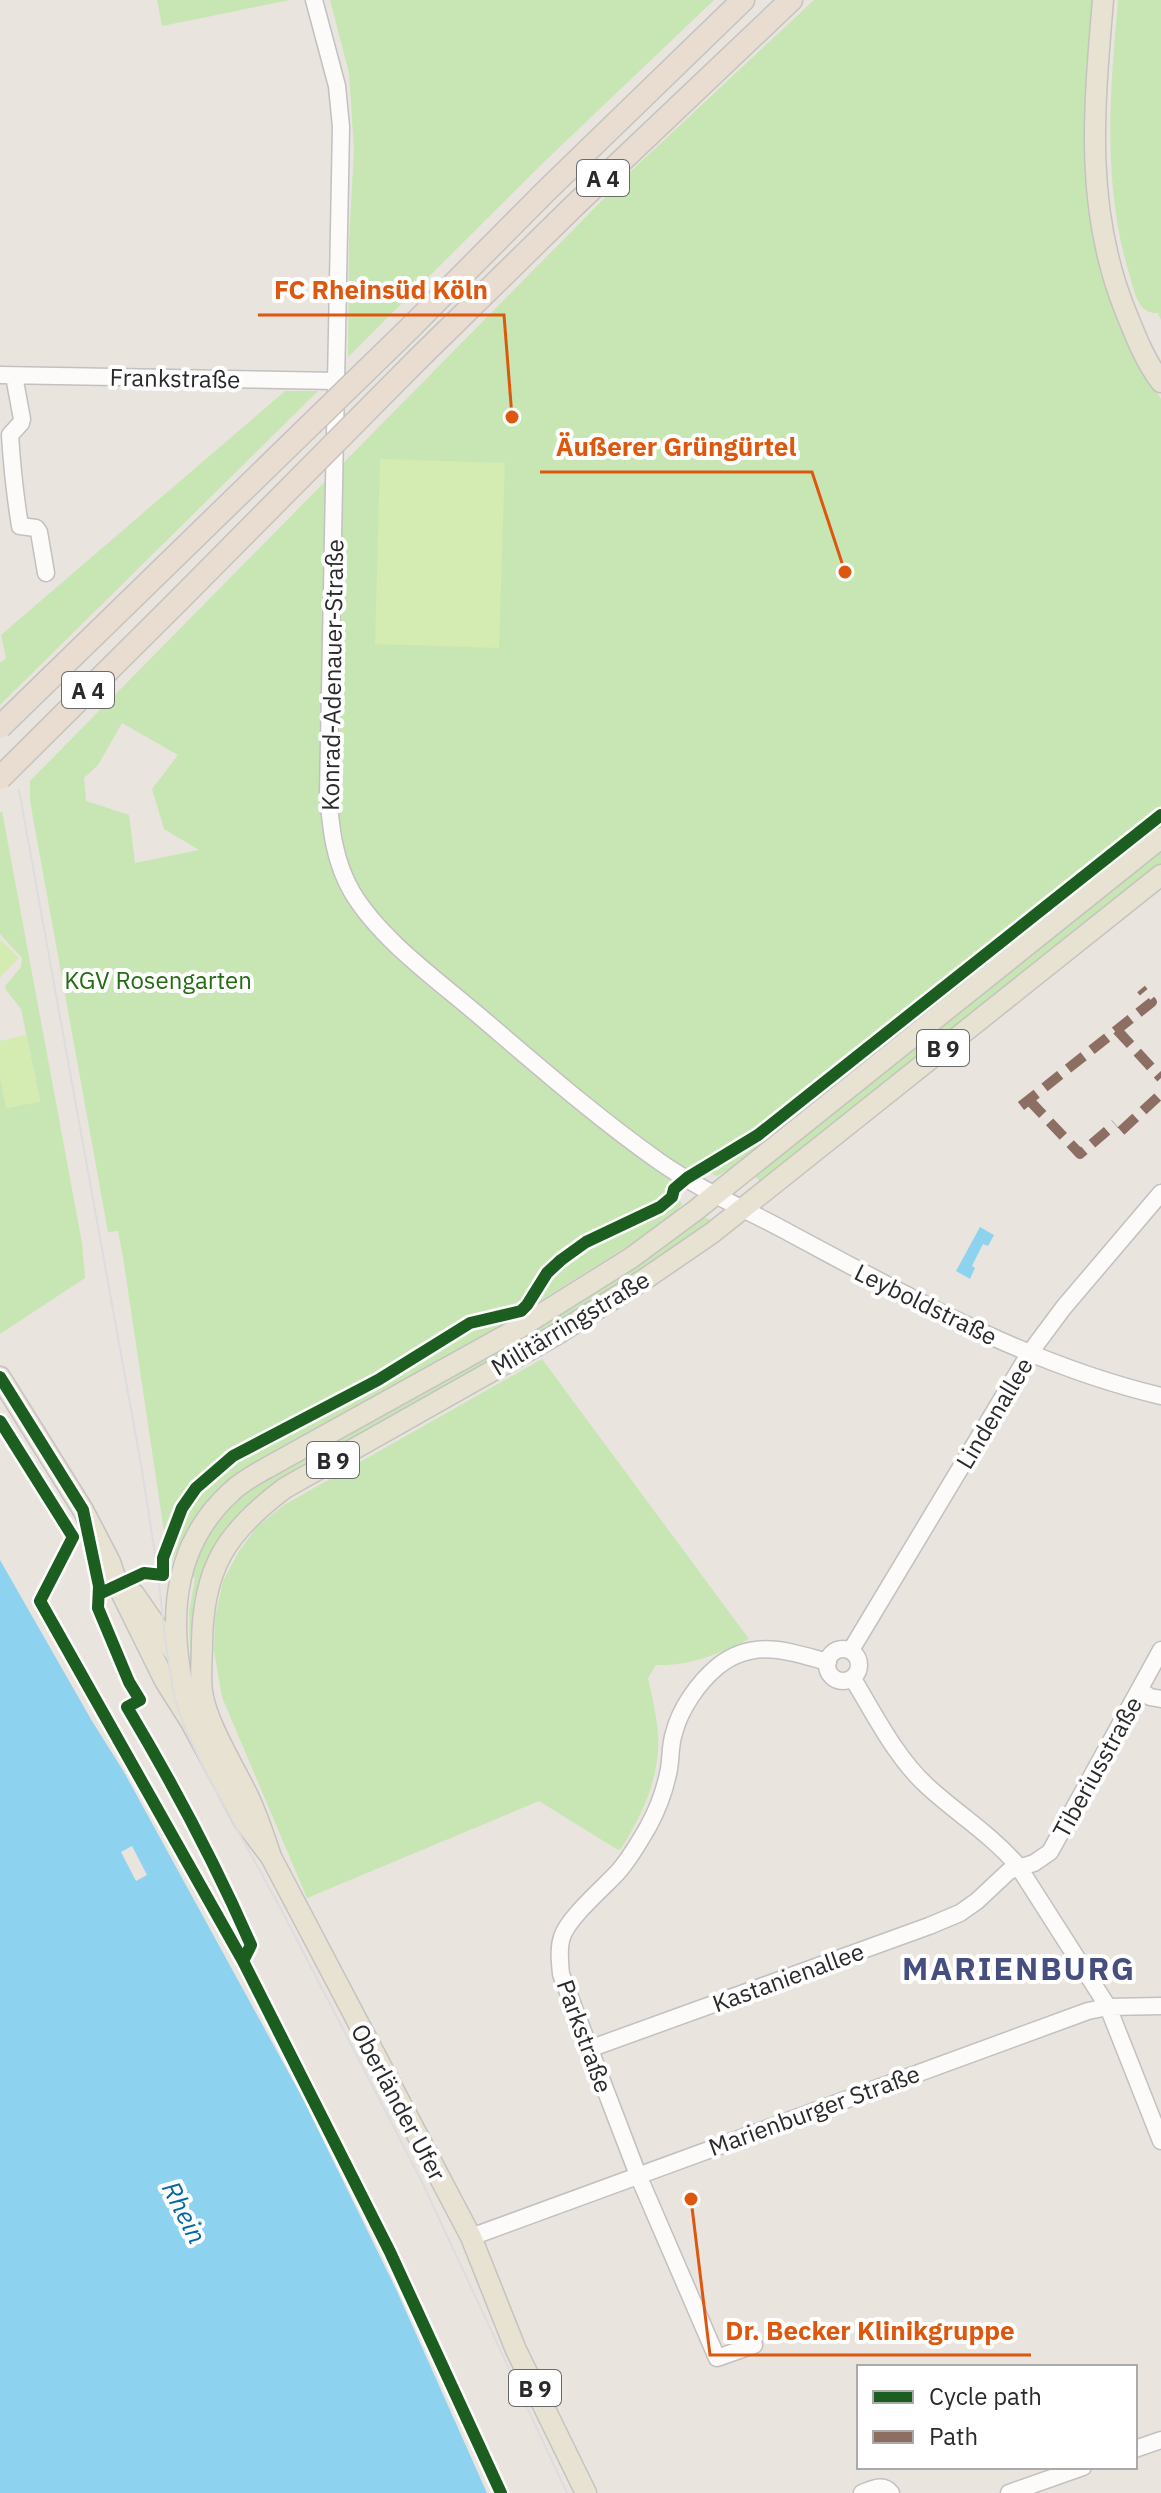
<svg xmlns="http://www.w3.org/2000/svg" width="1161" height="2493" font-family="'IBM Plex Sans',sans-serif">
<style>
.green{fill:#c7e6b4;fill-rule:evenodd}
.pitch{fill:#d4ebb1}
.water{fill:#8dd3f0}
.pier{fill:#e9e4de}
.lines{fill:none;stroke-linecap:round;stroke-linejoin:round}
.minor-casing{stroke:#c2c0c0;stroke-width:19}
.major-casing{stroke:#c4c3c0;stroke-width:23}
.highway-casing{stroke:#c4c3c0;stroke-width:25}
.minor{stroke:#fcfbfa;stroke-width:16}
.major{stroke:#e7e2d1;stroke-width:20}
.highway{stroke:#e9ddd2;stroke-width:22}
.tram{stroke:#dddcde;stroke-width:2}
.highway-bridge-casing{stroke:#c4c3c0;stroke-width:25;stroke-linecap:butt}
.highway-bridge{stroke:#e9ddd2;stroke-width:22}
.quiet{stroke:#8d6e63;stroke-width:10;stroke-dasharray:20 10;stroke-linecap:butt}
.cycleway-casing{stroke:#fff;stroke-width:17}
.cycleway{stroke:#1b5e20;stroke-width:12}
.labels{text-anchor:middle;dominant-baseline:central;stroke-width:8;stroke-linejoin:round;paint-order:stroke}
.shield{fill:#fff;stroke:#6a6a6a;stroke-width:2}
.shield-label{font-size:22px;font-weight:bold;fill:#2a2a2a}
.street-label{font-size:24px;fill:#2a2a2a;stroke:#fff}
.park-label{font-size:24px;fill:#246c14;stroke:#fff}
.water-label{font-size:26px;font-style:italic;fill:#0367a4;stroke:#fff}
.district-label{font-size:32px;font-weight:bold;letter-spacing:2px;fill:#464f7e;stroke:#fff}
.leader{fill:none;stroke:#de570e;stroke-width:3}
.callout-dot{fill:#de570e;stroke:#fff;stroke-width:3}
.callout-label{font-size:26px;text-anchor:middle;font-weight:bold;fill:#de570e;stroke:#fff;stroke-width:8;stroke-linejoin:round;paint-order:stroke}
</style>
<rect width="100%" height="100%" fill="#e9e4de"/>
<path class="green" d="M157 0H290L162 26Z
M330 0H714L545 161 348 357 349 241 354 149 349 73Z
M814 0H1096L1086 118 1088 196 1150 382 1161 399V827L744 1161 717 1176 690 1167 669 1183 682 1204 671 1219 202 1512 180 1544 171 1563 166 1545 123 1257 118 1231 108 1232 30 801V781L632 170ZM122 723 178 755 152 789 164 829 199 850 135 863 129 815 86 801 84 778 98 765Z
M1118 0H1161V320L1158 313C1137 315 1134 289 1129 273 1102 183 1110 93 1118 0Z
M285 391H318L0 705V663L6 658 1 635Z
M2 811 82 1243 85 1278 0 1334V1077L7 1108 40 1101 21 1009 6 990 5 986 21 967 22 958 0 934V813Z
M1161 850V866L762 1184 754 1175Z
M701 1216 714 1221 642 1273 394 1419 264 1491 241 1510 220 1537 208 1560 193 1652 190 1650 189 1612 195 1578 191 1576C203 1539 218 1518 246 1492Z
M542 1359 749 1639C718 1654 691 1666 656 1665L648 1678C652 1697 657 1716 658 1735 660 1778 643 1813 621 1849L618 1850 539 1801 307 1898 222 1697 214 1651 215 1618 223 1581 239 1551 257 1527 284 1505Z"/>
<path class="pitch" d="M380 459 505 463 499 648 375 644Z
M0 939 19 958 0 977Z
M26 1035 40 1102 6 1108 0 1077V1041Z"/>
<path class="water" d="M980 1227 994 1235 988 1246 983 1244 972 1266 975 1268 970 1279 956 1271Z
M0 1560 92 1721 124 1772 302 2097 396 2289 487 2493H0Z"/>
<path class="pier" d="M132 1846 147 1875 136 1881 121 1852Z"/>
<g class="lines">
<defs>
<path id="minor" d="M314 0 337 86 341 127 328 794C331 829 334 861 352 892 380 939 436 979 477 1014 537 1065 596 1117 660 1162 697 1188 741 1207 782 1229 904 1294 1025 1364 1161 1396
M0 375 336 381
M14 376 22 419 21 423 10 435C12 466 15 495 20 526L36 528 39 532 46 573
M827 1665a16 16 0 1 1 32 0a16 16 0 1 1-32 0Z
M851 1650 1029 1354 1064 1307 1161 1193
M853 1679C875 1715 895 1756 926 1785 956 1813 992 1835 1018 1866L1108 2007 1161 2141
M1140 1690 1150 1697 1161 1699
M589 2049 929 1926 960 1913 977 1901 1009 1871 1034 1863 1050 1852 1161 1650
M471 2237 1088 2011 1108 2007 1161 2006
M754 2345 717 2358 638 2175 561 1974C560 1962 558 1949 562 1937 568 1918 603 1888 617 1873 630 1859 639 1842 648 1827 658 1809 665 1790 669 1769 671 1757 670 1745 674 1733 680 1709 698 1683 717 1667 753 1638 787 1651 828 1662
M1135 2449 1161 2440
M862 2493C873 2489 883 2483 891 2493
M1009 2493 1083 2467"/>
<path id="major" d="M1103 0C1094 108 1084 207 1125 310 1135 335 1145 361 1161 382
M0 1377 83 1510 110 1562 118 1586 165 1681 191 1722 244 1821 271 1857 471 2237 516 2350 586 2493
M134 1594 177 1656
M191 1722C169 1641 163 1554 231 1492 242 1481 258 1473 272 1465L519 1328 631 1258 696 1210 1161 838
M271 1857C264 1836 257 1814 247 1794 233 1765 207 1724 202 1692 200 1677 202 1659 202 1643 203 1568 226 1532 285 1488L554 1336 645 1279 712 1233 1161 875"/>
<path id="highway" d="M411 327 546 191 743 0
M418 359 575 205 791 0
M177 602 299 479"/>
</defs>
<use href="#minor" class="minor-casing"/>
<use href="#major" class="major-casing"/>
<use href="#highway" class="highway-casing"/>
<use href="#minor" class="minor"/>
<use href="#major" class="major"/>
<use href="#highway" class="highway"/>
<path class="tram" d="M19 790 142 1470 158 1574 165 1639 174 1696 184 1726 206 1773 281 1909 422 2182 567 2493"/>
<defs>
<path id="highway-bridge" d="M299 479 418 359
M0 727 411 327
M0 778 177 602"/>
</defs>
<use href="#highway-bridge" class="highway-bridge-casing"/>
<use href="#highway-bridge" class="highway-bridge"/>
<path class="quiet" d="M1117 1030 1161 1078
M1029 1100 1080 1154 1115 1124
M1021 1106 1152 1002 1141 989
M1121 1131 1161 1094"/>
<defs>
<path id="cycleway" d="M0 1377 83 1510 99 1586 98 1608 129 1682 140 1700 127 1707C173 1784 215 1863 251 1945L243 1961
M0 1421 73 1537 40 1601 243 1961 390 2252 501 2493
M99 1594 144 1573 163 1575V1558L182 1508 196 1488 233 1456 378 1380 470 1323 521 1311 527 1305 547 1273 561 1260 586 1242 660 1207 672 1197 674 1189 687 1178 758 1135 1161 815"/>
</defs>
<use href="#cycleway" class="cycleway-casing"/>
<use href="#cycleway" class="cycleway"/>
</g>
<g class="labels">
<g class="shield">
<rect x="577" y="160" width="52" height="36" rx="6"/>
<rect x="62" y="672" width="52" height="36" rx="6"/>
<rect x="917" y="1030" width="52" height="36" rx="6"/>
<rect x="307" y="1442" width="52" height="36" rx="6"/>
<rect x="509" y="2370" width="52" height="36" rx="6"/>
</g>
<g class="shield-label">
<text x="603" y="178">A 4</text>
<text x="88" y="690">A 4</text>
<text x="943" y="1048">B 9</text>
<text x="333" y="1460">B 9</text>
<text x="535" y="2388">B 9</text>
</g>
<g class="street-label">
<text transform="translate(175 378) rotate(1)">Frankstraße</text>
<text transform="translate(332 675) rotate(-89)">Konrad-Adenauer-Straße</text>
<text transform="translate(926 1304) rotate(26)">Leyboldstraße</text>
<text transform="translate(570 1323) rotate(-31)">Militärringstraße</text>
<text transform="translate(994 1413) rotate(-59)">Lindenallee</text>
<text transform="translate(1097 1767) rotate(-61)">Tiberiusstraße</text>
<text transform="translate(788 1977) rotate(-20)">Kastanienallee</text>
<text transform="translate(585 2036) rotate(70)">Parkstraße</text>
<text transform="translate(399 2102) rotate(62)">Oberländer Ufer</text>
<text transform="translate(814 2110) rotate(-20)">Marienburger Straße</text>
</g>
<g class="park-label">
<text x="158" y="980">KGV Rosengarten</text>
</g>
<g class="water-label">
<text transform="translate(185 2212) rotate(63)">Rhein</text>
</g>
<g class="district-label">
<text x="1019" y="1968">MARIENBURG</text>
</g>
</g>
<path class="leader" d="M512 417L504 315H258M845 572L812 472H540M691 2199L710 2355H1031"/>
<g class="callout-dot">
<circle cx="512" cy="417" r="8"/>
<circle cx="845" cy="572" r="8"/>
<circle cx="691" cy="2199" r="8"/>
</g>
<g class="callout-label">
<text x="381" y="299">FC Rheinsüd Köln</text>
<text x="676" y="456">Äußerer Grüngürtel</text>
<text x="870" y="2340">Dr. Becker Klinikgruppe</text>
</g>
<rect x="857" y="2365" width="280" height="104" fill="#ffffff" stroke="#aaaaaa" stroke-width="2"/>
<rect x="873" y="2391" width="40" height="12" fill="#1b5e20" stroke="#aaaaaa" stroke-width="2"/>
<text x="929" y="2405" font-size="24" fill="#2a2a2a">Cycle path</text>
<rect x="873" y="2431" width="40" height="12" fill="#8d6e63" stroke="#aaaaaa" stroke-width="2"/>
<text x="929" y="2445" font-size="24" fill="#2a2a2a">Path</text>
</svg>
